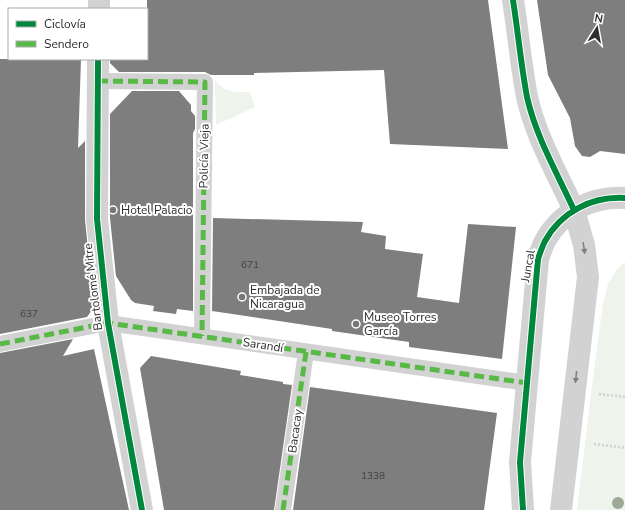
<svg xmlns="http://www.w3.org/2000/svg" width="625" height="510" font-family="'Nunito Sans',sans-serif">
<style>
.green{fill:#eef3eb}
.building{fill:#7e7e7e}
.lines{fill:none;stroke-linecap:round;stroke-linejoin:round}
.path{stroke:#d2d2d2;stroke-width:2.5;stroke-dasharray:2 2;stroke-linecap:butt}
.pedestrian{stroke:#d2d2d2;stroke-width:16}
.minor{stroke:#d2d2d2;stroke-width:22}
.tertiary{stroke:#d2d2d2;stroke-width:22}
.quiet{stroke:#58b947;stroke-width:5;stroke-dasharray:10 5;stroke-linecap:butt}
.cycleway-casing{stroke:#fff;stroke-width:8}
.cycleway{stroke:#00873e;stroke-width:6}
.tree{fill:#9aaa94}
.oneway{fill:#808080}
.poi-dot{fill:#767676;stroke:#fff;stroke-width:1.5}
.labels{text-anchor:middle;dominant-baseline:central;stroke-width:4;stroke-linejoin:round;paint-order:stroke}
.number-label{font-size:10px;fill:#414141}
.street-label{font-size:12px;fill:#2d2d2d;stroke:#fff}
.poi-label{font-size:12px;fill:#2d2d2d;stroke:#fff;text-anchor:start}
</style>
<rect width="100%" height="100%" fill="#fff"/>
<path class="green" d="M215 81C227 93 233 92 250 92L255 107 216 125Z
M625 262V510H577L591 393 603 303 608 284 617 269Z"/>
<path class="building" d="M147 0H488L508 149 390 144 384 70 254 73V75H211L205 72H119L110 63V59H147Z
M537 0H625V154L600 151 590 157 582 156 575 146 570 118 548 75Z
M0 59H81L78 148 85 141V220L94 307 87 317 0 334Z
M132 91H179L191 105V111L195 116V129L193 133V311L177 309 176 314 153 311 154 306 135 303 131 300 116 276 110 218V114Z
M213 218 363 222 361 232 386 236 385 249 423 254 417 297 459 303 468 224 516 227 502 359 409 347V342L332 331V329L279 321 212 311Z
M73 339 63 356 94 349 129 510H0V353Z
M151 356 241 371 240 375 283 382V384L292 385 274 510H164L140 368Z
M310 387 497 413 484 510H293Z"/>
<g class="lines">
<path class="path" d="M599 394 625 397
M594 444 625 448"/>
<path class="pedestrian" d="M98 81 205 82 202 336
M0 344 108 323 527 383
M283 510 306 352"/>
<path class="minor" d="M513 0C518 32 521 65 527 97 536 137 557 173 574 210
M99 9V0
M98 59 97 219 108 323 142 510"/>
<path class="tertiary" d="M523 510 520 462 538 259C540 253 542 247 545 241 561 212 592 196 625 198
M561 510 588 277 584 245 574 210"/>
<path class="quiet" d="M98 81 205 82 202 336
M0 344 108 323 527 383
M283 510 306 352"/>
<defs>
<path id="cycleway" d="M513 0C518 32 521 65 527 97 536 137 557 173 574 210
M98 59 97 219 108 323 142 510
M523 510 520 462 538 259C540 253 542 247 545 241 561 212 592 196 625 198"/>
</defs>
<use href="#cycleway" class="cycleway-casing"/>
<use href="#cycleway" class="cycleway"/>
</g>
<circle class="tree" cx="618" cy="503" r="6"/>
<defs><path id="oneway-solid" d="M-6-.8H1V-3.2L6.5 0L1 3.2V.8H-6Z"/></defs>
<g class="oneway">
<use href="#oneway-solid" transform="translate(584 248) rotate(81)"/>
<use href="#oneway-solid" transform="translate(576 377) rotate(96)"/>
</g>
<g class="poi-dot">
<circle cx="113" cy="210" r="4"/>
<circle cx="242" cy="297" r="4"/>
<circle cx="356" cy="324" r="4"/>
</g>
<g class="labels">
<g class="number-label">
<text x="250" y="265">671</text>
<text x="29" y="314">637</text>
<text x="373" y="476">1338</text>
</g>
<g class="street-label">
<text transform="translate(204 156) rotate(-89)">Policía Vieja</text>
<text transform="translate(528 266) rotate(-80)">Juncal</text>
<text transform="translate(93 287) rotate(-97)">Bartolomé Mitre</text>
<text transform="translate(263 345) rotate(9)">Sarandí</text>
<text transform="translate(295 431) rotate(-82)">Bacacay</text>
</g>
<g class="poi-label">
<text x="121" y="210">Hotel Palacio</text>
<text x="250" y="290">Embajada de<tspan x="250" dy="14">Nicaragua</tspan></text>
<text x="364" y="317">Museo Torres<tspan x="364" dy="14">García</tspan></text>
</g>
</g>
<rect x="8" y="8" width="140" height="52" fill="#ffffff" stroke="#ababab"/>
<rect x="16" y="21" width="20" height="6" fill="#00873e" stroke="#ababab"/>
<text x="44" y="28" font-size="12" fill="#2d2d2d">Ciclovía</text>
<rect x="16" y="41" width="20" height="6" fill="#58b947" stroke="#ababab"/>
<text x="44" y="48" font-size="12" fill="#2d2d2d">Sendero</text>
<g transform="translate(597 28) rotate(11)" stroke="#ffffff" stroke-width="3" paint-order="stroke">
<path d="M0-3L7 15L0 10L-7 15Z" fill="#2d2d2d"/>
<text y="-6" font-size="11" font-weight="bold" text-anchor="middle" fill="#2d2d2d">N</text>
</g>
</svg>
